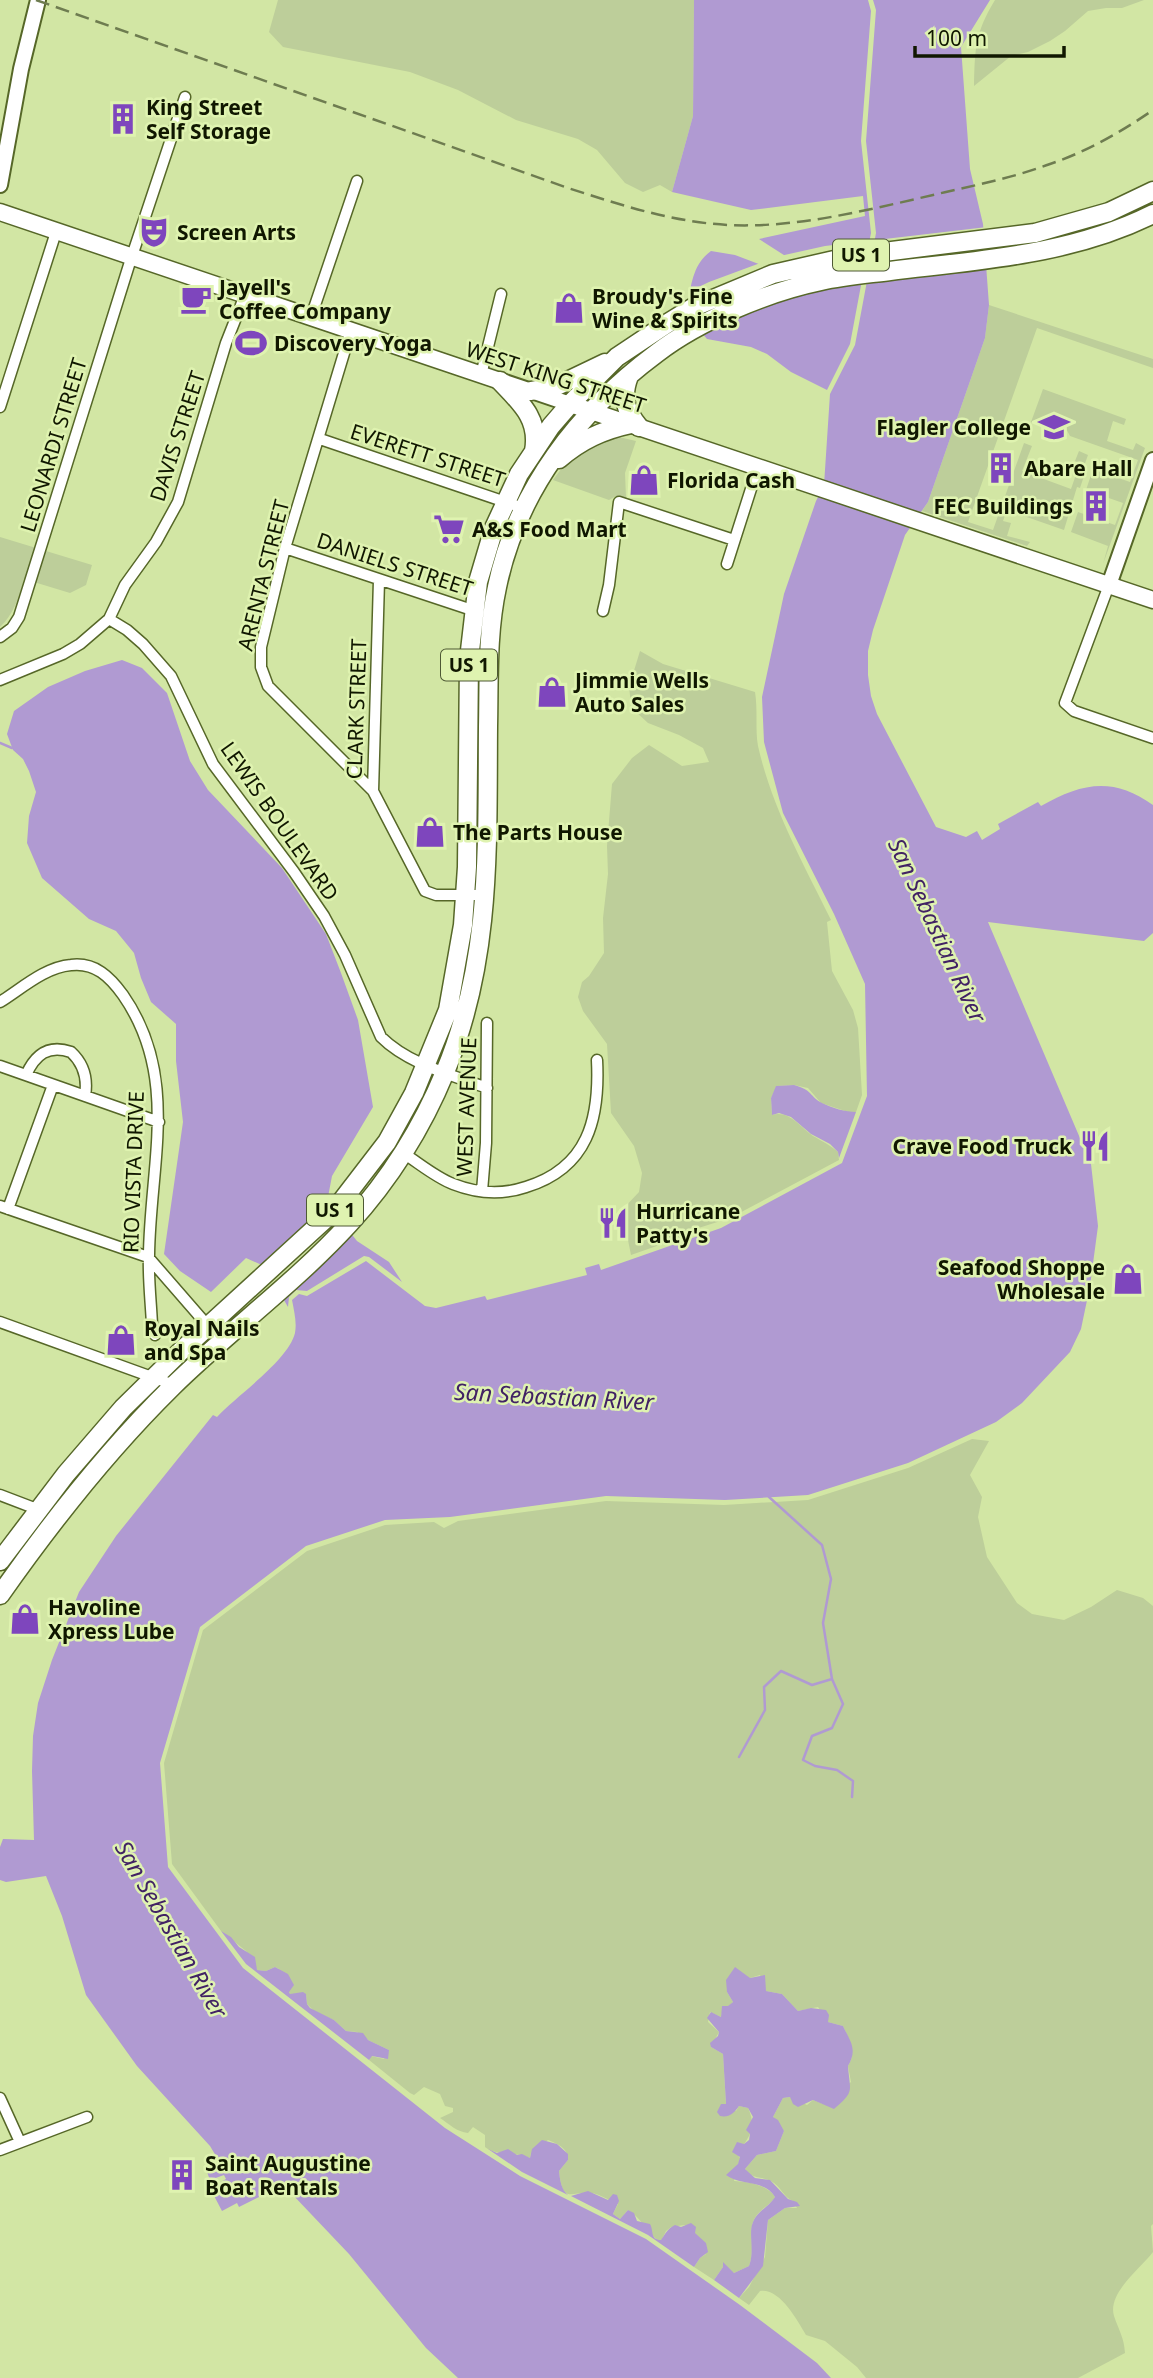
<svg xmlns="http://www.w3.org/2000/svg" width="1153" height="2378" font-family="'Noto Sans',sans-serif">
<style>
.green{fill:#bdce9a}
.water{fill:#b09ad2}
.pier{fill:#d2e6a4}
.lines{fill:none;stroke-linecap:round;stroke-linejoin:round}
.stream{stroke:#b09ad2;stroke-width:2.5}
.street-casing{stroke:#566728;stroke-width:13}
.secondary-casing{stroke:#566728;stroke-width:18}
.primary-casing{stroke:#566728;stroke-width:19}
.highway-casing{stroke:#566728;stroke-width:21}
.street{stroke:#fff;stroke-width:10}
.secondary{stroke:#fff;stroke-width:14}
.primary{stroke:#fff;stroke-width:16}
.highway{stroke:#fff;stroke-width:18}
.rail{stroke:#6e7c50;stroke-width:2.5;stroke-dasharray:14 7;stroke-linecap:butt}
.labels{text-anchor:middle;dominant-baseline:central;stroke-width:5;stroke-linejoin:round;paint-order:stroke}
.shield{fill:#dff3b0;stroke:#4e5935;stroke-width:2}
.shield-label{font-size:19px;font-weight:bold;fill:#101700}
.poi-label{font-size:21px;font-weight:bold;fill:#101700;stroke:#dff3b0;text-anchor:start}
.street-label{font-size:21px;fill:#101700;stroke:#dff3b0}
.water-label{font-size:23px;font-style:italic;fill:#412264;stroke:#dff3b0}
</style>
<rect width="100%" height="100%" fill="#d2e6a4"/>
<path class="green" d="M278 0H694L693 116 672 192 660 185 643 192 625 183 597 150 578 139 516 120 458 90 410 72 283 47 269 32Z
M995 0H1144L1122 8H1106L1088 11 1065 31 1050 41 1028 52 1011 56 974 86C975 48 975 33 995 0Z
M989 305 1153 359V368L1037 328 968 522 993 530 1024 443 1032 446 1022 471 1071 489 1080 463 1075 461 1079 451 1088 455 1084 466 1087 467 1080 488 1077 487 1064 530 1007 510 1003 521 1011 523 1007 536 1030 542 1027 546 922 511 928 502 985 338Z
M1043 389 1126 419 1124 425 1113 421 1107 441 1133 450 1136 443 1145 448 1103 564 1108 546 1071 532 1078 512 1115 525 1123 503 1086 490 1093 469 1130 482 1138 460 1070 436 1062 421 1057 420 1042 426 1031 422Z
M607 437H619L636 441 625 473 626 498 616 496 609 500 553 480 570 457Z
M0 537 92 565 86 585 70 593 24 579C19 597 14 614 0 627Z
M640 651 663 664 755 692C758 710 755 730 758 746 772 808 803 863 831 920L827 922 832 971 853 1010 858 1028 862 1095 856 1112H848L821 1103 808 1088 794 1085 777 1086 771 1098 772 1115C789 1110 800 1127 813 1136 822 1141 830 1145 838 1152L839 1160 730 1218 689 1231 688 1235 631 1255 622 1210 639 1192 642 1173 634 1146 611 1113 607 1044 583 1011 578 997 582 982 589 976 604 953 603 918 608 874 607 846 612 784 632 758 649 745 682 766 709 762 703 748 679 735 648 723 635 711 631 704 629 687Z
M972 1439 989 1441 970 1475 982 1497 978 1517 987 1557 1017 1603 1032 1614 1064 1620 1091 1607 1117 1590 1143 1598 1153 1606V2224L1151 2226 1153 2252C1141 2268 1107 2293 1114 2316 1119 2331 1124 2337 1125 2353L1078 2378H866L857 2367 825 2341 806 2335C797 2320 780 2288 760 2291L749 2305 739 2298 749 2287 765 2257 768 2220 785 2208H797L793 2201C783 2197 781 2186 771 2181 761 2176 753 2180 745 2169L757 2155 776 2151 784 2131 773 2117 783 2098 790 2097 807 2105 813 2100 823 2104 851 2082 848 2066C857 2052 849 2040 843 2026L828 2022 818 2007 798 2011 782 1994 766 1991 760 1975 750 1978 727 1992 733 2002 722 2012 721 2017 710 2012 708 2022 719 2032 711 2047 723 2054 726 2105 736 2111 739 2106 748 2108C758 2129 748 2138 737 2154L740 2158 734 2181C748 2182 766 2184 775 2197 769 2207 758 2209 753 2222 749 2233 755 2251 749 2266L734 2273 723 2267 714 2280 694 2267 700 2258 706 2254 699 2238 685 2225 671 2227 666 2231 661 2241 657 2240C648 2232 639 2216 628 2210L620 2219 613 2214 618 2204C610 2201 600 2194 592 2193 569 2191 563 2205 559 2171L568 2160C568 2148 558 2144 548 2140L531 2153 530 2158C515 2151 498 2157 485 2147V2135L473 2127 468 2133C457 2132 449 2124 440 2118L453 2112V2108L445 2106 440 2094 424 2087 414 2095 410 2093 369 2060 371 2056 384 2059 389 2050 368 2040 357 2032 346 2031 334 2020 316 2013 307 2004 306 1994H290L279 1969 275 1967 266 1971 257 1970 246 1951 221 1931 172 1864 164 1763 203 1630 307 1551 385 1525 434 1522 444 1528 458 1521 606 1501 724 1505 808 1500 908 1468Z"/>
<path class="water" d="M694 0H868L871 11 861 141 871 233 868 248 787 257 759 239 865 216 863 196 751 210 672 192 693 116Z
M873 0H990L961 47 970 169 983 224 989 305 985 338 928 502 905 535 873 630 868 651V675L871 696 877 714 936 827 966 837 977 831 982 840 1000 829 998 824 1038 802 1041 806C1081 783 1113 776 1153 805V933L1144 941 988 922 1091 1164 1098 1226 1090 1286 1081 1329 1070 1352 1022 1403 996 1422 908 1463 808 1495 725 1500 606 1496 450 1517 385 1520 306 1546 200 1627 160 1763 168 1867 243 1968 445 2128 520 2176 646 2239 740 2305 817 2363 831 2378H458L426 2348 349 2254 292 2194 273 2190 239 2207 237 2203 222 2211 210 2188 226 2179 224 2175 210 2180 207 2172 218 2168 219 2161 210 2146 137 2066 86 1995 62 1916 46 1876 6 1882 0 1880V1847L3 1839 34 1840 32 1771 33 1736 38 1703 52 1660 79 1592 116 1536 213 1415 217 1417C237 1395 288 1361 295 1333 297 1322 294 1311 292 1300L299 1294 307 1296 366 1261 425 1306 436 1308 485 1296 487 1300 587 1275 585 1268 599 1264 601 1270 721 1228 842 1163 867 1096 865 984 834 914 783 813 764 742 762 697 784 594 816 501 824 485 830 394 855 345 876 233 866 141 876 10Z
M711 251 735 255 772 269 687 304C692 283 693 264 711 251Z
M862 280 850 344 827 390 791 372 767 354 751 347 707 339 701 332 779 297Z
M122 660 142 668 167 693 190 761 208 790 282 868 326 934 341 973 358 1020 373 1107 332 1176 328 1197 332 1205 264 1266 246 1258 211 1292 180 1271 164 1254 183 1122 176 1061V1024L151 1002 141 978 134 953 116 931 89 919 42 878 27 843 29 816 36 792 29 771 23 759 13 750 7 734 14 711 48 687 85 671Z
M794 1085C813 1090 809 1096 822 1103 832 1108 846 1112 856 1112L839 1158 838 1152 830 1144 811 1134 791 1117 779 1113 772 1115 771 1098 776 1086Z
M349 1231 357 1241 389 1262 402 1282 369 1257 364 1256 307 1291 296 1290 289 1297 288 1307 281 1295Z
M221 1931 231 1937 239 1947 255 1957 257 1970 266 1971 275 1967 288 1974 294 1985 289 1992 290 1994 303 1992 306 1994 307 2004 310 2008 334 2020 346 2031 363 2033 368 2040 389 2050 388 2059 372 2056 369 2060 246 1964Z
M735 1967 750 1978 765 1975 766 1991 782 1994 798 2011 811 2008 826 2010 829 2015 828 2022 843 2026C850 2041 858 2049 848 2066 850 2092 855 2091 834 2109L813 2100 798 2107 793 2104 790 2097 783 2098 773 2117 778 2120 784 2131 776 2151 757 2155 745 2169 755 2178 770 2180 788 2199 797 2202 800 2206 785 2208 768 2220 763 2266 739 2298 714 2280 723 2267V2262L734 2273 749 2266C755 2251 748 2233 753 2222 758 2210 769 2207 775 2197 764 2179 740 2186 726 2175L738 2164 740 2157 732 2152 737 2142 744 2144 749 2140 750 2134 746 2130 753 2117 748 2108 739 2106C734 2113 729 2118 720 2116L717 2112 721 2104H726L723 2054 711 2047 710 2043 718 2036 719 2032 707 2018 711 2012 721 2017 722 2006H728L733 2002 727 1992 726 1980Z
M542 2140 557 2144 568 2154V2160L559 2171C560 2179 561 2190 568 2195L522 2172 488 2149 497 2153 508 2149 517 2155 522 2154 530 2158 532 2149Z
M588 2191 608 2200 613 2194 617 2195 619 2201 613 2214 620 2219 628 2210 634 2213 637 2221 650 2224C654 2231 650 2240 661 2240 666 2233 667 2229 675 2225L681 2227 691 2223 696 2227 695 2233 706 2243 708 2252 700 2258 694 2267 648 2235 571 2196Z"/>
<path class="pier" d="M987 227 990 266 831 285 778 294 864 277 868 252 786 267 784 259 780 256 825 246Z
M763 262 774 266 684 303 686 293 709 282Z"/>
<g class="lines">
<path class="stream" d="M0 743 12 748
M832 1679 843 1704 832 1728 812 1736 803 1760 815 1766 837 1770 853 1781 852 1797
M739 1757 765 1710 764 1687 781 1671 812 1685 832 1679 823 1623 831 1579 822 1545 769 1497"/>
<defs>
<path id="street" d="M311 317 357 181
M351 330 285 548 261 647V667L268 686 373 791
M481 375 501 294
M0 407 56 232
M320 439 523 508
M285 548 478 612
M727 564 758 467
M379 580 373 791 425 891 436 895H486
M1109 585 1065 703 1074 711 1153 738
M603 611 609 585 619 502 734 540
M109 619 127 630 143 644 171 676 213 764 294 872 324 916 345 955 381 1037C408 1064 452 1075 487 1088
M0 637 12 628 19 617 129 265 185 97
M0 680 63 654 80 644 109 619 125 585 156 542 178 502 226 343 245 295
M0 1002C21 989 45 967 71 965 95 962 110 977 123 995 180 1077 150 1164 149 1255 148 1278 151 1302 152 1325L155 1335
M0 1066 159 1122
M26 1075C35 1055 48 1044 71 1052 84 1064 88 1078 85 1096
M403 1153C419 1163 435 1177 453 1184 476 1193 502 1195 526 1187 588 1168 600 1119 597 1060
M482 1191 486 1143 487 1023
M0 1206 148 1257 221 1341
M8 1209 53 1085
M0 1322 174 1385
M0 1495 42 1511
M0 2098 20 2142
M0 2150 87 2117"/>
<path id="secondary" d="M0 185 21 69 38 0
M502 381 570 404
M1109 585 1153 460"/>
<path id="primary" d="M0 212 500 381
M570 404 1153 600"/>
<path id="highway" d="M629 376C621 397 625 410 639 427
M500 381C520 402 540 419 534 451
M531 391 557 386 605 363
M559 459C581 440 603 430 631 424
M0 1561 66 1474 123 1408 181 1351 334 1211 387 1142 414 1093 448 1010 463 925 467 867 469 659 478 582 494 528 519 474 551 426 570 404 617 357 668 323 694 307 773 274 852 256 1035 233 1109 212 1153 191
M0 1595C52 1521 107 1451 172 1387 229 1331 295 1283 349 1224 389 1180 422 1128 445 1072 492 960 487 846 488 727 489 680 487 633 497 587 517 490 579 411 657 353 700 320 768 292 821 281 843 276 867 274 890 271 980 260 1071 255 1153 214"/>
</defs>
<use href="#street" class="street-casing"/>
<use href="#secondary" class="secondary-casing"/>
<use href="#primary" class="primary-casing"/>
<use href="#highway" class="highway-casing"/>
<use href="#street" class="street"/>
<use href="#secondary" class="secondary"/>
<use href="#primary" class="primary"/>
<use href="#highway" class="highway"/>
<path class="rail" d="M36 0 568 188C621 205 672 222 728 225 792 228 854 213 916 199 961 188 1007 180 1050 164 1086 152 1121 132 1153 110"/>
</g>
<defs>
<symbol id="building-bare" viewBox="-9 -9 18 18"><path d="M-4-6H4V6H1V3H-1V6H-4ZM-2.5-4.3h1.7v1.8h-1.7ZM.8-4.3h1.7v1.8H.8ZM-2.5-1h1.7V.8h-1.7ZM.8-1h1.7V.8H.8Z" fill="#7e46bd" stroke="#dff3b0" stroke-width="2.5" paint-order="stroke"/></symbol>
<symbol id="theatre-bare" viewBox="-9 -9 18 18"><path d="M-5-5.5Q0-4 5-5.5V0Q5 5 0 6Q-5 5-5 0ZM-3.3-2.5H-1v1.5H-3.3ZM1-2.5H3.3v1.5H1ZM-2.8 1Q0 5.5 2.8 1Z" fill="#7e46bd" stroke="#dff3b0" stroke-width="2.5" paint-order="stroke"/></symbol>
<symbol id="cafe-bare" viewBox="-9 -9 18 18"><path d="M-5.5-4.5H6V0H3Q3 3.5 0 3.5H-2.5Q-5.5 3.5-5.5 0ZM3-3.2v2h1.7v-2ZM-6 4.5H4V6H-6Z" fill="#7e46bd" stroke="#dff3b0" stroke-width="2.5" paint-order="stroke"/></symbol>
<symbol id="shop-bare" viewBox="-9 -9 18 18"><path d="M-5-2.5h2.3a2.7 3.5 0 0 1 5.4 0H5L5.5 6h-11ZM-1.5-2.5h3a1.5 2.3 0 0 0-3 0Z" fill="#7e46bd" stroke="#dff3b0" stroke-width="2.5" paint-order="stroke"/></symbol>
<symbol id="stadium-bare" viewBox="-9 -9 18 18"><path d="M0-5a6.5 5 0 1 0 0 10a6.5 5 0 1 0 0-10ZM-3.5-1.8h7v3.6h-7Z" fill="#7e46bd" stroke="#dff3b0" stroke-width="2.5" paint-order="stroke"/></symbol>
<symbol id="university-bare" viewBox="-9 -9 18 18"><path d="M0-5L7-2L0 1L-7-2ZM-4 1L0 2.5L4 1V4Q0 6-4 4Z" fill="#7e46bd" stroke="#dff3b0" stroke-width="2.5" paint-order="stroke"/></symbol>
<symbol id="supermarket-bare" viewBox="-9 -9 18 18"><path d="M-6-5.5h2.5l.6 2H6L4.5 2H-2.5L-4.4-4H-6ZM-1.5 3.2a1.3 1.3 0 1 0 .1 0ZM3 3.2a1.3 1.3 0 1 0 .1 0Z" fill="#7e46bd" stroke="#dff3b0" stroke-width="2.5" paint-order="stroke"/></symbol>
<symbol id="restaurant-bare" viewBox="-9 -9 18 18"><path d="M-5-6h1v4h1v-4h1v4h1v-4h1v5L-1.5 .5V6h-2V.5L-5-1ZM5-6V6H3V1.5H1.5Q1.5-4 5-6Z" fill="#7e46bd" stroke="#dff3b0" stroke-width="2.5" paint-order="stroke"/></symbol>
</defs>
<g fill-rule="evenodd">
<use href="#building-bare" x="101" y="97" width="44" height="44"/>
<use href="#theatre-bare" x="132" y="210" width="44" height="44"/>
<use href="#cafe-bare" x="174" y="277" width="44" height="44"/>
<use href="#shop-bare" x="547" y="286" width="44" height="44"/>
<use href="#stadium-bare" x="229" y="321" width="44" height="44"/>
<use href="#university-bare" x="1032" y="405" width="44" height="44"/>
<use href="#building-bare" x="979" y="446" width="44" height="44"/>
<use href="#shop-bare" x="622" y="458" width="44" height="44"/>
<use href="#building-bare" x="1074" y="484" width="44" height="44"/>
<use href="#supermarket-bare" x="427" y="507" width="44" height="44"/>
<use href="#shop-bare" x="530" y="670" width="44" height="44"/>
<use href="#shop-bare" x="408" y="810" width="44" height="44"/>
<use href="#restaurant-bare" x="1073" y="1124" width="44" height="44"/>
<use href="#restaurant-bare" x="591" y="1201" width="44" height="44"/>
<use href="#shop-bare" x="1106" y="1257" width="44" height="44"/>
<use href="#shop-bare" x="99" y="1318" width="44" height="44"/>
<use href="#shop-bare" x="3" y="1597" width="44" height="44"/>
<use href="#building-bare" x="160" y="2153" width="44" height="44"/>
</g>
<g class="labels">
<g class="shield">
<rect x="833" y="239.5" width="56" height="31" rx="5"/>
<rect x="441" y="649.5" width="56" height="31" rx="5"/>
<rect x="307" y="1194.5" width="56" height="31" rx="5"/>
</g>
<g class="shield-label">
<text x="861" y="255">US 1</text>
<text x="469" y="665">US 1</text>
<text x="335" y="1210">US 1</text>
</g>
<g class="poi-label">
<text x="146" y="107">King Street<tspan x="146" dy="24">Self Storage</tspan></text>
<text x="177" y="232">Screen Arts</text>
<text x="219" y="287">Jayell's<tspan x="219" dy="24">Coffee Company</tspan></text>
<text x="592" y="296">Broudy's Fine<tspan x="592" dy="24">Wine &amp; Spirits</tspan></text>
<text x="274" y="343">Discovery Yoga</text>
<text x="1031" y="427" text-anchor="end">Flagler College</text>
<text x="1024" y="468">Abare Hall</text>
<text x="667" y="480">Florida Cash</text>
<text x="1073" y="506" text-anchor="end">FEC Buildings</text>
<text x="472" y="529">A&amp;S Food Mart</text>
<text x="575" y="680">Jimmie Wells<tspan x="575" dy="24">Auto Sales</tspan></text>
<text x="453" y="832">The Parts House</text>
<text x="1072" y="1146" text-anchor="end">Crave Food Truck</text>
<text x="636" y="1211">Hurricane<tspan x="636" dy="24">Patty's</tspan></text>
<text x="1105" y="1267" text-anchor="end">Seafood Shoppe<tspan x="1105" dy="24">Wholesale</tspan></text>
<text x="144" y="1328">Royal Nails<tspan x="144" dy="24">and Spa</tspan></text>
<text x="48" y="1607">Havoline<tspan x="48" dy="24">Xpress Lube</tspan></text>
<text x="205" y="2163">Saint Augustine<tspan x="205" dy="24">Boat Rentals</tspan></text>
</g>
<g class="street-label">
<text transform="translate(556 377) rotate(18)">WEST KING STREET</text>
<text transform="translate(177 436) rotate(-72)">DAVIS STREET</text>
<text transform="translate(53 445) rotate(-73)">LEONARDI STREET</text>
<text transform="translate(428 455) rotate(18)">EVERETT STREET</text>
<text transform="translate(395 564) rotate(18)">DANIELS STREET</text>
<text transform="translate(263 575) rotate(-76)">ARENTA STREET</text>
<text transform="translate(356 709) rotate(-88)">CLARK STREET</text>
<text transform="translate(280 821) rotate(55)">LEWIS BOULEVARD</text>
<text transform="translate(466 1107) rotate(-88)">WEST AVENUE</text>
<text transform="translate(133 1172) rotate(-88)">RIO VISTA DRIVE</text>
</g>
<g class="water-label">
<text transform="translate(938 930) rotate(65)">San Sebastian River</text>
<text transform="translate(554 1396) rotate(3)">San Sebastian River</text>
<text transform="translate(172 1929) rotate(60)">San Sebastian River</text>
</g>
</g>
<path d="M915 46v10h149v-10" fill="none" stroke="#101700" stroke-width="3.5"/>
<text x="926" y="46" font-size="21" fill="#101700" stroke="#dff3b0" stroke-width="5" paint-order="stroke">100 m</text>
</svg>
